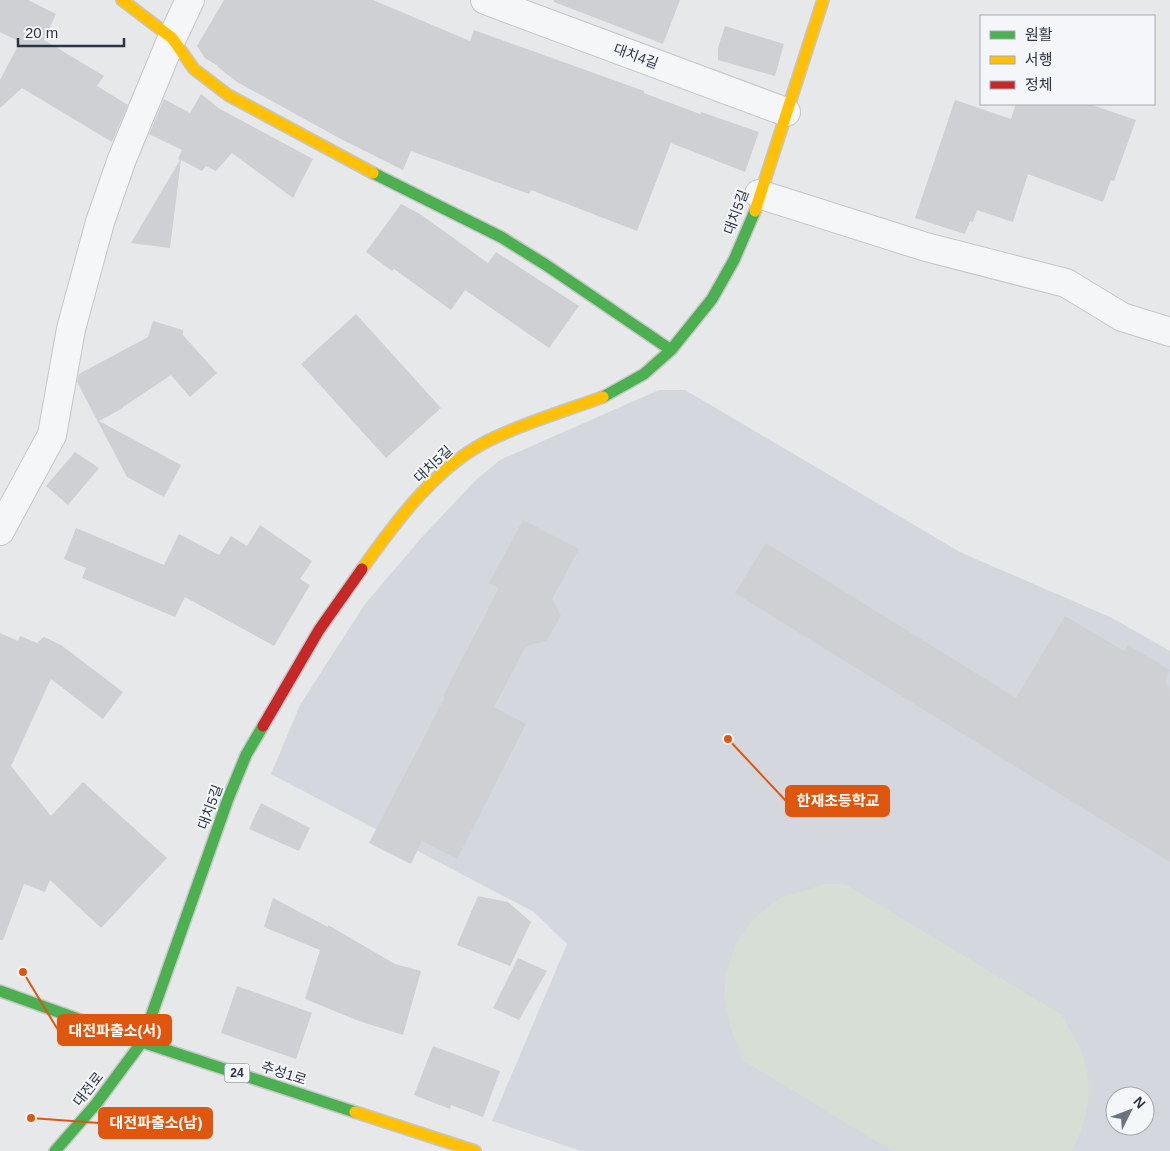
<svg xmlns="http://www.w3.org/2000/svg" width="1170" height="1151" font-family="Helvetica,'Noto Sans KR',sans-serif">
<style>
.built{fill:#d4d7dd;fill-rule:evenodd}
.green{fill:#d6ded6}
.building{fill:#ced0d3}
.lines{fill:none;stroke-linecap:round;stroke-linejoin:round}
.street-casing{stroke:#c4c6c8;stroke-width:30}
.fast-casing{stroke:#c4c6c8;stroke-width:14}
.slow-casing{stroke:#c4c6c8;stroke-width:14}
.jam-casing{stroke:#c4c6c8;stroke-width:14}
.street{stroke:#f5f6f7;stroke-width:28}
.fast{stroke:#4caf50;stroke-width:11}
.slow{stroke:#ffc107;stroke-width:11}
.jam{stroke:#c62828;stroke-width:11}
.labels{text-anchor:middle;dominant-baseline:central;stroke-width:4;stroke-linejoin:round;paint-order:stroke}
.shield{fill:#f4f6f9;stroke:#676e7b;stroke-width:1}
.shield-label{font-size:12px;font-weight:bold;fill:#2b3445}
.street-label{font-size:14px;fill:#2b3445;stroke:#f4f6f9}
.leader{fill:none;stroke:#df570f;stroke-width:2}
.callout-dot{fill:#df570f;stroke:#f4f6f9;stroke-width:2}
.callout{fill:#df570f;stroke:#df570f;stroke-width:2}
.callout-label{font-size:15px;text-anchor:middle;font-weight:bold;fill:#fff}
</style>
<rect width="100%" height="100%" fill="#e6e8ea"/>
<path class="built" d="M659 390H685L960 552 1112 618 1170 651V1151H581L492 1121 567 944 534 912 271 774 300 705 365 604 423 536 476 480 500 460ZM1115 1096H1145V1126H1115Z"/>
<path class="green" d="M825 884H845L1062 1015C1067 1026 1074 1036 1079 1046 1095 1079 1090 1121 1071 1151H892L744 1061 730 1027 724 996 726 971 735 946 753 919 780 898Z"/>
<path class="building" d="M0 0H28L56 14 44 40 104 76 97 86 128 105 112 142 22 88 0 108V80L20 42 0 32Z
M224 0H373L470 41 474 30 644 91V93L700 114 701 112 759 132 745 172 671 143 637 231 531 190 529 194 411 151 403 170 341 139 237 82 218 67V66L205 58 197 46Z
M554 0H680L663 44 554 2Z
M725 26 784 44 775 76 718 60V48Z
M201 94 220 109 313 159 293 198 232 153 216 171 206 166 202 171 181 160 170 248 131 243 180 160 178 159 182 150 149 134 164 99 190 113Z
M955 100 1011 119 1016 104H1089L1136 120 1114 181 1111 180 1103 202 1028 174 1013 222 977 210 973 222 970 221 965 234 915 218Z
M401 204 420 214 488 263 496 252 579 306 549 348 465 290 451 310 394 269 392 271 366 252Z
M356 314 441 408 386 458 301 364Z
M153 321 183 330V335L217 373 190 397 171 375 123 407V408L99 421 181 465 164 497 127 477 77 382 79 374 148 337Z
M75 452 99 468 68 505 46 486Z
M523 520 579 549 552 599 561 616 546 641 526 646 494 707 526 724 457 859 422 841 411 864 369 843 445 697 443 696 499 588 489 583Z
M260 525 312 561 300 579 310 585 274 646 185 597 175 617 82 578 86 568 64 559 76 528 164 565 179 534 219 555 231 536 247 546Z
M766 543 1016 698 1065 616 1124 651 1128 645 1170 670 1165 681 1170 689V862L735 593Z
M0 633 18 641 20 636 37 643 44 637 61 645 123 692 103 719 51 679 11 766 51 816 83 782 167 858 101 928 50 880 45 892 24 884 3 940H0Z
M261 803 310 828 299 851 249 829Z
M478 896 508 902 531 922 510 966 457 945Z
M273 898 328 927V925L395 964 421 971 403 1035 359 1021 305 999 320 950 264 927Z
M518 958 547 971 519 1020 493 1008Z
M237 986 312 1013 296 1059 221 1033Z
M433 1046 500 1071 483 1117 451 1105 450 1109 414 1095Z"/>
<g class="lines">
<defs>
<path id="street" d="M485 0 786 112
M759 194 926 247 1066 283 1122 317 1170 332
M0 531 52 435 71 329 100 222 122 159 172 38 190 0"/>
<path id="fast" d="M373 173 501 237 546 265 671 350
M603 397 644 374 671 350 712 299 734 260 755 211
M0 991 142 1042 355 1112
M55 1151 96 1104 142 1042 228 799 246 755 263 726"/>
<path id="slow" d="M122 0 172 38 194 69 228 95 373 173
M755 211 823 0
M362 569C397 520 439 462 496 437 530 421 567 410 603 397
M355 1112 475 1151"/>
<path id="jam" d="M263 726 319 630 362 569"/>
</defs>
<use href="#street" class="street-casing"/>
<use href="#fast" class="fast-casing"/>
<use href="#slow" class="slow-casing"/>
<use href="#jam" class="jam-casing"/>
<use href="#street" class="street"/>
<use href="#fast" class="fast"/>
<use href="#slow" class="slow"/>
<use href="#jam" class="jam"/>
</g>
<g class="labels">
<rect class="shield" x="224.5" y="1063.5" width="25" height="19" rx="4"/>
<g class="shield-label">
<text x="237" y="1073">24</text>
</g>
<g class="street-label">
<text transform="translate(636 56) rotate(20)">대치4길</text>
<text transform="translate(736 212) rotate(-70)">대치5길</text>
<text transform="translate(433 464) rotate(-43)">대치5길</text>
<text transform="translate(210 807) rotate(-70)">대치5길</text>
<text transform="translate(284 1073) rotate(18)">추성1로</text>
<text transform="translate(88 1089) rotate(-52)">대전로</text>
</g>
</g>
<path class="leader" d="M728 739L786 801M23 972L58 1030M31 1118L99 1123"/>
<g class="callout-dot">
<circle cx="728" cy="739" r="5"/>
<circle cx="23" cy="972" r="5"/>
<circle cx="31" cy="1118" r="5"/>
</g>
<g class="callout">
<rect x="786" y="786" width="103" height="30" rx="5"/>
<rect x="58" y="1015" width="113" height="30" rx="5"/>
<rect x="99" y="1108" width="113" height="30" rx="5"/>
</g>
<g class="callout-label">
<text x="838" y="806">한재초등학교</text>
<text x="115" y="1036">대전파출소(서)</text>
<text x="156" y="1128">대전파출소(남)</text>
</g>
<rect x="980" y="15" width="175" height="90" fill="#f4f6f9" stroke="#a4a8b1"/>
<rect x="990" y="31" width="25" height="8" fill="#4caf50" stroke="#a4a8b1"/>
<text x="1025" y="40" font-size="15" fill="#2b3445">원활</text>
<rect x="990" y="56" width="25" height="8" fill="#ffc107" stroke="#a4a8b1"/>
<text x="1025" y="65" font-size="15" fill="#2b3445">서행</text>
<rect x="990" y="81" width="25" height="8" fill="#c62828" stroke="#a4a8b1"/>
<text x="1025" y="90" font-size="15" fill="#2b3445">정체</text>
<g transform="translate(1130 1111) rotate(48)"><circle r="24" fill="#f4f6f9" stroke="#a4a8b1"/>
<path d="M0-4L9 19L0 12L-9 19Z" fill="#6c737f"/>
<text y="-8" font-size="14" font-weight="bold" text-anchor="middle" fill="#2b3445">N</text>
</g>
<path d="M18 38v8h106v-8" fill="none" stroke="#2b3445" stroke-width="2.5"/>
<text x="25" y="38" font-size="15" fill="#2b3445" stroke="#f4f6f9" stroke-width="4" paint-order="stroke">20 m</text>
</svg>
